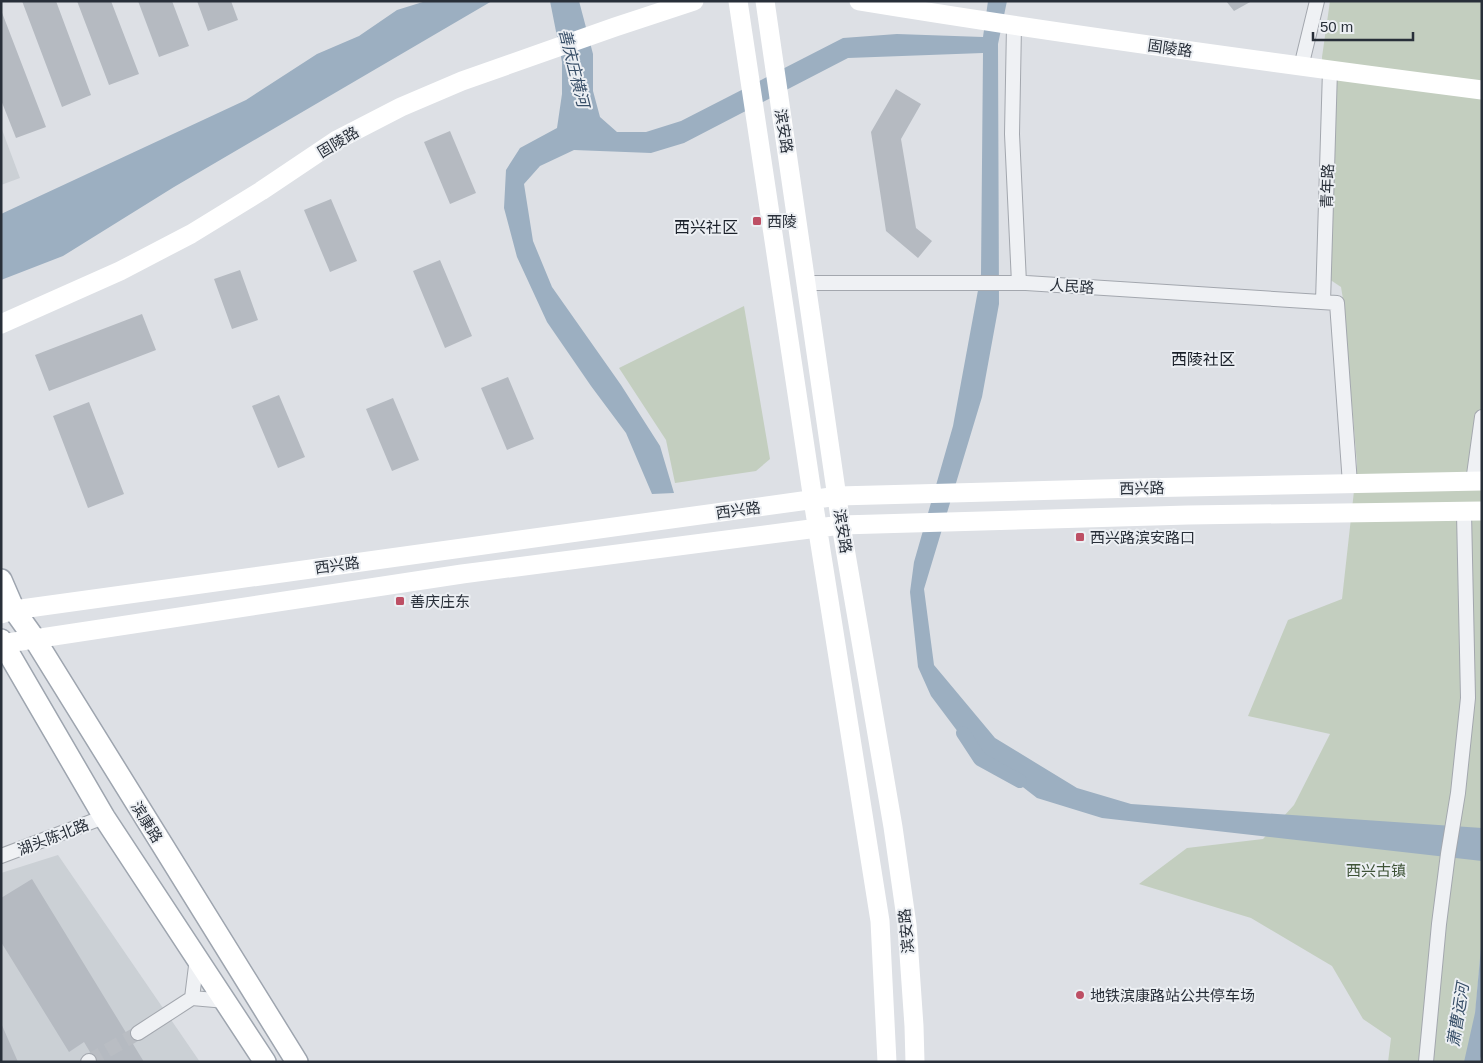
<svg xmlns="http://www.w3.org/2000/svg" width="1483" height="1063" font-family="Arial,'Noto Sans SC',sans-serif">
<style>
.built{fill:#cbd0d5}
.green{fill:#c3cebf}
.water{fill:#9cafc1}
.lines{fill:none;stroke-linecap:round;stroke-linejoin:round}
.canal{stroke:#9cafc1;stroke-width:14}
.building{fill:#b5bac1}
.street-tunnel{stroke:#b9bdc3;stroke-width:14;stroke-dasharray:14 7;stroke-linecap:butt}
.street-casing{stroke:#a3a7ae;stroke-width:16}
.primary-casing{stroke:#9ea5af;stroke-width:24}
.street{stroke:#eff1f4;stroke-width:14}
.secondary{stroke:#fff;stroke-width:19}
.primary{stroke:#fff;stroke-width:21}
.poi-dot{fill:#bd4f64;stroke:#eceff3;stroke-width:2}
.labels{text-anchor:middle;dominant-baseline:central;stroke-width:4;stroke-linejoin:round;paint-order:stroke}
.street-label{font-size:15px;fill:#282f39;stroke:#eceff3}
.poi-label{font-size:15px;fill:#282f39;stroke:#eceff3;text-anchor:start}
.park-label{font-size:15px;fill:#3e5337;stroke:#eceff3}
.water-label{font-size:16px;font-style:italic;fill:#384f68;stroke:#eceff3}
.neighbourhood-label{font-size:16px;fill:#1b212a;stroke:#eceff3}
</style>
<rect width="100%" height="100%" fill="#dde0e5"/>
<path class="built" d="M1 127 20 178 1 185Z
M58 855 200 1062H1V873Z"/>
<path class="green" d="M1330 1H1482V936L1471 1062H1388L1391 1038 1363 1019 1332 966 1251 918 1139 884 1187 848 1263 839 1294 805 1330 734 1248 716 1288 620 1342 599 1357 464 1343 299 1341 287 1329 279V203L1322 57Z
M744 306 770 459 756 471 675 483 666 440 619 368Z"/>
<path class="water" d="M426 1H492L174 187 63 256 1 280V214L246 100 317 54 359 36 397 10Z
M550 1H579L593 54V91L600 117 617 132H646L681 121 843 38 897 34 983 37 988 1H1007L998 44 999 304 982 397 924 589 934 665 995 738 1077 788 1131 804 1482 828V861L1102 818 1037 798 967 744 931 696 918 667 910 592 914 562 953 426 981 274 983 53 848 58 684 143 651 153 574 150 540 166 524 184 533 241 552 287 621 385 660 446 674 493 652 494 626 433 591 386 547 322 517 257 504 208 506 170 520 148 557 128 562 94V62Z
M1482 936V1050L1480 1062H1464L1475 1013Z"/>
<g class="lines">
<path class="canal" d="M963 733 980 759 1020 781"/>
</g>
<path class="building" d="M22 1H56L91 95 62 107Z
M77 1H111L139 74 109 85Z
M138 1H172L189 46 159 57Z
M197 1H231L238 20 208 31Z
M1226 1H1252L1234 11Z
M1 10 46 127 16 138 1 100Z
M896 89 921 104 901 139 916 228 932 241 918 258 886 231 871 132Z
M450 131 476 193 450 204 424 142Z
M331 199 357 261 330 272 304 210Z
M440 260 472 336 445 348 413 271Z
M240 270 258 320 232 329 214 279Z
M142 314 156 350 49 391 35 355Z
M508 377 534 439 507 450 481 388Z
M279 395 305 457 278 468 252 406Z
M393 398 419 460 392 471 366 409Z
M89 402 124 494 88 508 53 416Z
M32 879 144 1062H96L84 1042 69 1052 1 942V898Z
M1 1023 18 1062H1Z"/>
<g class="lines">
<path class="street-tunnel" d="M89 1061 138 1033"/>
<defs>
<path id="street" d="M1014 26 1012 134 1019 283
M1301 67 1317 1
M807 283H1026L1337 303 1350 484
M1323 302 1330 70
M1473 482 1482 417
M1 856 104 817
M192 998 197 958
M138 1033 192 998 226 1001
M88 1062 89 1061
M1426 1062 1439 924 1448 854 1458 793 1468 698 1464 513"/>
<path id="primary" d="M1 580 14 610 34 638 297 1062
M1 640 104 817 265 1062"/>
</defs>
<use href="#street" class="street-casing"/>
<use href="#primary" class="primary-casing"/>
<use href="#street" class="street"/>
<path class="secondary" d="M738 1 813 500 880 921 887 1062
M765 1 841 525 893 827 907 925 914 1026 915 1062
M859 1C1066 35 1274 63 1482 90
M1 324 120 271 191 234 261 191 337 140 401 107 462 81 615 27 694 1
M1 614 14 610 838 496 1137 488 1482 481
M1 644 462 574 841 525 1188 515 1482 511"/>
<use href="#primary" class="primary"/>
</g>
<g class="poi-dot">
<rect x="752" y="216" width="10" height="10" rx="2.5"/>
<rect x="1075" y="532" width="10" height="10" rx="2.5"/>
<rect x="395" y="596" width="10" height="10" rx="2.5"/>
<circle cx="1080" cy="995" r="5"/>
</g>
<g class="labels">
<g class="street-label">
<text transform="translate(1170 48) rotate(8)">固陵路</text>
<text transform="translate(784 131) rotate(81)">滨安路</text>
<text transform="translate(338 142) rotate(-31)">固陵路</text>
<text transform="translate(1327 186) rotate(-88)">青年路</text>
<text transform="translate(1072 286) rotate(4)">人民路</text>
<text transform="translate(1142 488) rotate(-1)">西兴路</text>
<text transform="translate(738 510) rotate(-8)">西兴路</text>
<text transform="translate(843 531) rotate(81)">滨安路</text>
<text transform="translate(337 565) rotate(-8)">西兴路</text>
<text transform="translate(147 822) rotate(58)">滨康路</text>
<text transform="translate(53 837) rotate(-21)">湖头陈北路</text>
<text transform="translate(906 931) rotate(-95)">滨安路</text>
</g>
<g class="poi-label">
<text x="767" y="221">西陵</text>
<text x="1090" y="537">西兴路滨安路口</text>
<text x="410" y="601">善庆庄东</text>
<text x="1090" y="995">地铁滨康路站公共停车场</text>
</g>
<g class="park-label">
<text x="1376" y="870">西兴古镇</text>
</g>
<g class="water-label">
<text transform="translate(574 68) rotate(76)">善庆庄横河</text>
<text transform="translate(1458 1015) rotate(-81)">萧曹运河</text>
</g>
<g class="neighbourhood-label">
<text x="706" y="227">西兴社区</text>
<text x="1203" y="359">西陵社区</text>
</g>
</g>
<rect width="1483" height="1063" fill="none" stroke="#282f39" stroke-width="5"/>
<path d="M1313 32v8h100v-8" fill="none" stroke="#282f39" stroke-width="2.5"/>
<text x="1320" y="32" font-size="15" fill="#282f39" stroke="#eceff3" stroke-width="4" paint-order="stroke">50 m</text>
</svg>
